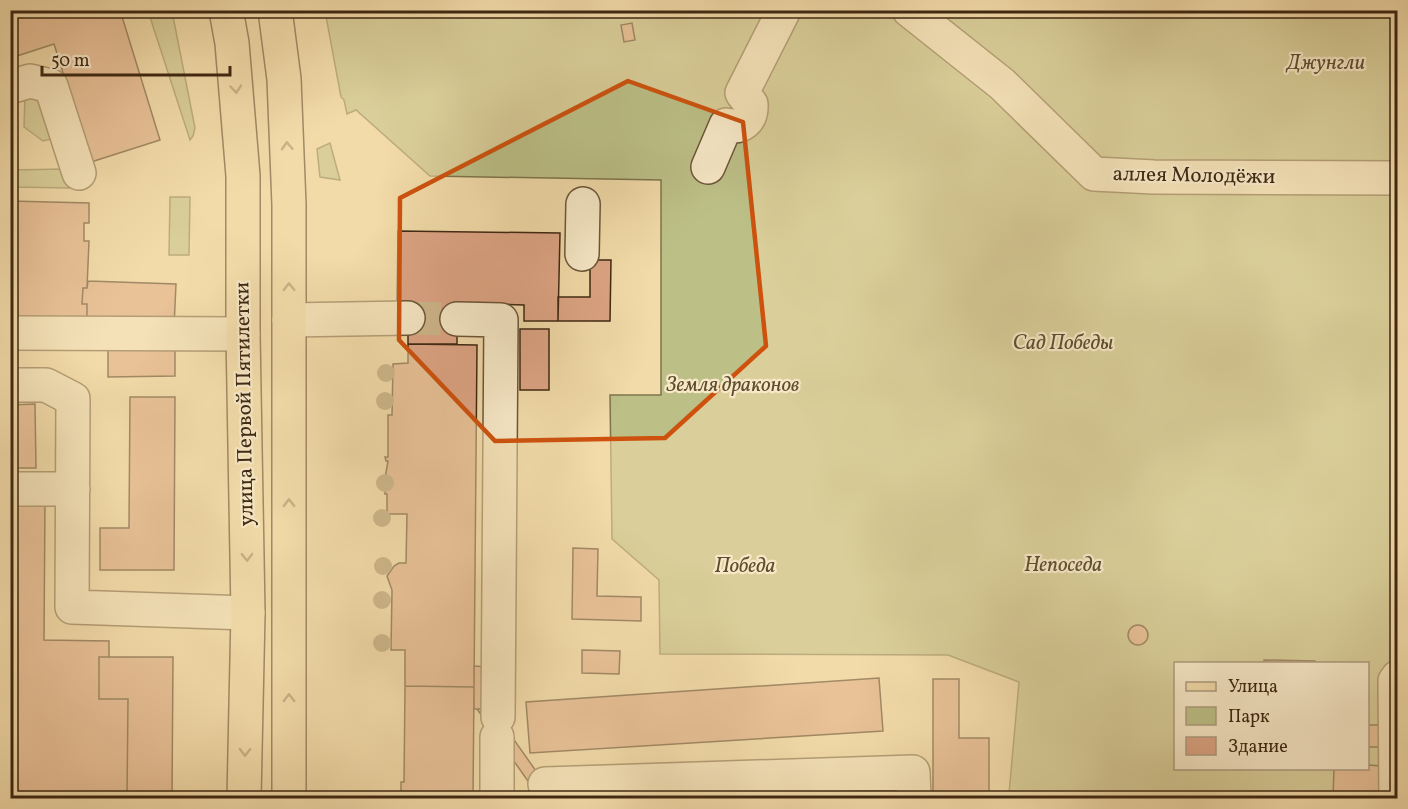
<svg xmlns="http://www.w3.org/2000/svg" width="1408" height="809" font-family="Vollkorn,serif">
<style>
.green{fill:#bcc087;stroke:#7d744c;stroke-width:1.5;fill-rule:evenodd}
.building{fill:#dda484;stroke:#3e2812;stroke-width:1.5}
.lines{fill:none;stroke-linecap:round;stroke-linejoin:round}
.minor-tunnel{stroke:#ceb78b;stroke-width:33;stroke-dasharray:33 16;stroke-linecap:butt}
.minor-casing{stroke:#6b5538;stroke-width:36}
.major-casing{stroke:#3e2812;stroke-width:36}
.minor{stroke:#f7e8c7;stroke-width:33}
.major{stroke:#f2dba9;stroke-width:33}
.tree{fill:#a18d66}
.oneway{stroke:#98825e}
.marked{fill:none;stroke:#ce520d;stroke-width:4.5;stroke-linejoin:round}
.labels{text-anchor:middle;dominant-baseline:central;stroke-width:4.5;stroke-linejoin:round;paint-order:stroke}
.park-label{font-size:21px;font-style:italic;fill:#5e4e2f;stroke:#f7e8c7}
.street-label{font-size:21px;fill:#3e2812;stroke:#f7e8c7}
</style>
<rect width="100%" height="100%" fill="#f2dba9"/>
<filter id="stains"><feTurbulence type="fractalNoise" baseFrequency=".00333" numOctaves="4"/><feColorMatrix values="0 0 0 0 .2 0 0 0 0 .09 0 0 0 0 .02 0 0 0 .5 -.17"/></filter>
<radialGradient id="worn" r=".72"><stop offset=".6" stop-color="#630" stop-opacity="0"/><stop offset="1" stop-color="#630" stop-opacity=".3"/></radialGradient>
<path class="green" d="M148 11H172L195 128 193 136 190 140Z
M325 11H1397V798H1199L1009 794 1019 682 948 655 660 654 659 580 612 539 610 395H661V180L430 176 356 110 347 114 344 100 341 97ZM1176 664H1368V768H1176Z
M25 95 42 97 55 138 43 141 24 127Z
M330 143 340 180 320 177 317 149Z
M63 169 69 188 11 187 10 170Z
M170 197H190L189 255H169Z"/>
<path class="building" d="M10 10H120L160 140 91 162 54 44 14 57 16 60 10 62Z
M632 23 635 40 624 42 621 25Z
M10 201 89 203V223H84V241H89L87 288H83L82 304H87V324L10 322V299H13L15 224H10Z
M398 231 560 233 558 321H524V305L457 303V344H408V318L397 306Z
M590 260H611L610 321H558V297H590Z
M88 281 176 284 174 327 87 324V304H82L83 288H87Z
M520 329H549V390H520Z
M408 344 477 345 474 687 405 686V650H391L392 590 387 576 394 566 399 563H406L407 514H387V494H385V490H387V478H385L388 461H386L385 457H388V415H392L393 364 408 363Z
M175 347V376L108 377V348Z
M130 397H175L174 570H100V528H129Z
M35 404 36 468H10V405Z
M10 499 45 500 44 640 109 641V657H99V699H128L127 798H10Z
M573 548 598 549 597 596 641 597V621L572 619Z
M1128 635a10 10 0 1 1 20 0a10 10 0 1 1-20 0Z
M582 650 620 651 619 674 582 673Z
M99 657H173L172 798H127L128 699H99Z
M1264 660 1315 661V664H1264Z
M474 666 487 667 486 709H474Z
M879 678 883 731 530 753 526 702Z
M933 679H959V738H989V798H933Z
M405 686 474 687 473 798H401V782H404Z
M477 709H486L498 717 555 798H540Z
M1368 725H1380V747H1368Z
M1368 765 1382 766V798H1333L1334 768H1368Z"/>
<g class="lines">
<path class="minor-tunnel" d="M408 318 457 319"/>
<defs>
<path id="minor" d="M909 10 1002 84 1094 174 1154 177 1398 178
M10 87 30 81 51 86 79 173
M708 167 726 125C742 129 752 120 751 104L742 93 784 10
M582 254 583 204
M457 319 501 320 498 717
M289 320 408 318
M10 333 243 334
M10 385H46L73 399 72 607 248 613
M10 489H73
M545 784 913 772 914 798
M497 798V737
M1396 798 1395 681 1398 677"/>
<path id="major" d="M226 10 232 43 243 176V334L248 613 244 798
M275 10 284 79 289 205V798"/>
</defs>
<use href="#minor" class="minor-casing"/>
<use href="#major" class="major-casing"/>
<use href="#minor" class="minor"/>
<use href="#major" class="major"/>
</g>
<g class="tree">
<circle cx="386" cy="373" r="9"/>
<circle cx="385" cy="401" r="9"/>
<circle cx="385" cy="483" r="9"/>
<circle cx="382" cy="518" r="9"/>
<circle cx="383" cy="566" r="9"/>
<circle cx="382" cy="600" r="9"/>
<circle cx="382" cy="643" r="9"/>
</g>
<defs><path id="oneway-chevron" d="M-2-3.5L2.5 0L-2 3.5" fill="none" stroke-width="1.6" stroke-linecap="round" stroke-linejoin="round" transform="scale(1.5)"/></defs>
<g class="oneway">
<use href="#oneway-chevron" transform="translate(236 89) rotate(85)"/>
<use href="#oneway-chevron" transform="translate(287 146) rotate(-92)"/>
<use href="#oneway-chevron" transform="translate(289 287) rotate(-90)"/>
<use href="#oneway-chevron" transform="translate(289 503) rotate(-90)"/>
<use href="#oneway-chevron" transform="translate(247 557) rotate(89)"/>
<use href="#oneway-chevron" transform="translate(289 698) rotate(-90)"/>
<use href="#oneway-chevron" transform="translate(245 752) rotate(91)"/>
</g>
<path d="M0 0H1408V809H0ZM628 81 743 122 766 346 665 438 495 441 399 340 400 198Z" fill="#f2dba9" fill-opacity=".55" fill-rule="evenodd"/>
<path class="marked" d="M628 81 743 122 766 346 665 438 495 441 399 340 400 198Z"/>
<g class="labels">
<g class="park-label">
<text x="1326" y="63">Джунгли</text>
<text x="1063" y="343">Сад Победы</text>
<text x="733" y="385">Земля драконов</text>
<text x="1063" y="565">Непоседа</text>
<text x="745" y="566">Победа</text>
</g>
<g class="street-label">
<text transform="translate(1194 176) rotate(1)">аллея Молодёжи</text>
<text transform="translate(245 404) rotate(-91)">улица Первой Пятилетки</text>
</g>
</g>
<rect width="1408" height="809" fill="none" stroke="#f2dba9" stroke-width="36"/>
<rect x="12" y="12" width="1384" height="785" fill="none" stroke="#3e2812" stroke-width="3"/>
<rect x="18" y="18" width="1372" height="773" fill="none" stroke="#3e2812" stroke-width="1.5"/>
<rect x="1174" y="662" width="195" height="108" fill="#f7e8c7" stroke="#ad9b7f" stroke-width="1.5"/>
<rect x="1186" y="682" width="30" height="9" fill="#f2dba9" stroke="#ad9b7f" stroke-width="1.5"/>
<text x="1228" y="692" font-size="18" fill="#3e2812">Улица</text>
<rect x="1186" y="707" width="30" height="18" fill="#bcc087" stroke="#ad9b7f" stroke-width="1.5"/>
<text x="1228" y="722" font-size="18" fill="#3e2812">Парк</text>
<rect x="1186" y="737" width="30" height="18" fill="#dda484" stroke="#ad9b7f" stroke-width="1.5"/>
<text x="1228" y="752" font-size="18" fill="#3e2812">Здание</text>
<path d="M42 66v9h188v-9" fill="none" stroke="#3e2812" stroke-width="3"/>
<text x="51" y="66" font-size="18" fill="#3e2812" stroke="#f7e8c7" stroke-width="4.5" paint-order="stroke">50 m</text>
<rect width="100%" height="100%" filter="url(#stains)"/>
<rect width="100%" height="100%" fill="url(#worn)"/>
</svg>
